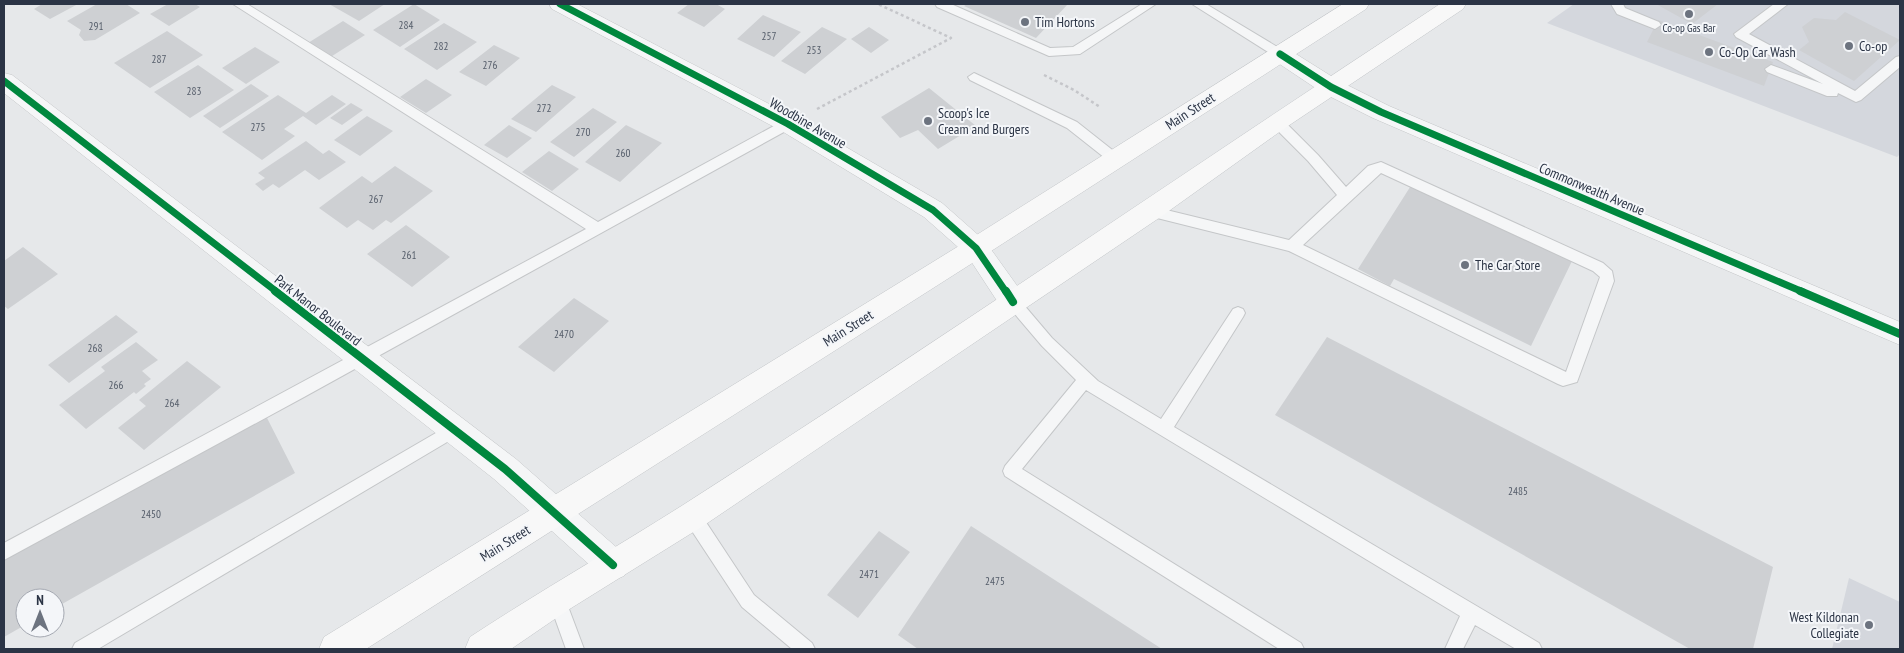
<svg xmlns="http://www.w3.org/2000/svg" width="1904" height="653" font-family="'PT Sans Narrow',sans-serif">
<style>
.built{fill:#d4d7dd}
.building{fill:#ced0d3}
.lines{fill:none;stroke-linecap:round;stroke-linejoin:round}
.service-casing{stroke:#c4c6c8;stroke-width:2}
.minor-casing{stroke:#c4c6c8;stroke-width:1}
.primary-casing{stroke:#c2c5c8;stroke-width:1}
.path{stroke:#c5c6ca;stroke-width:2.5;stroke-dasharray:3 3;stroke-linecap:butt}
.service{fill:#f5f6f7;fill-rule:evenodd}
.minor{fill:#f5f6f7;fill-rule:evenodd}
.primary{fill:#f8f8f8;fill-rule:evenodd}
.cycleway-far1-casing{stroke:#f4f6f9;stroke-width:9}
.cycleway-casing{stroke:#f4f6f9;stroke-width:11}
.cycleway-far1{stroke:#00873e;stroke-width:7}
.cycleway{stroke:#00873e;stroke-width:8}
.poi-dot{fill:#6c737f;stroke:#f4f6f9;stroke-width:2}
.labels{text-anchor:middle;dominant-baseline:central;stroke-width:4;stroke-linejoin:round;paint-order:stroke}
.number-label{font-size:11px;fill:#545c69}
.far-poi-label{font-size:11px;fill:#2b3445;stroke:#f4f6f9}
.poi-label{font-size:14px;fill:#2b3445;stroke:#f4f6f9;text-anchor:start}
.street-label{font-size:14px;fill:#2b3445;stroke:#f4f6f9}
</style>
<rect width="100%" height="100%" fill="#e6e8ea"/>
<path class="built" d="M1574 4H1900V154L1897 157 1547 23Z
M1849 578 1900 602V649H1832Z"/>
<path class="building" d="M42 4H78L50 19 34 9Z
M97 4H126L140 13 95 40 84 41 79 35 81 30 67 21Z
M168 4H195L200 7 169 26 150 14Z
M329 4H385L359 21Z
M414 4 440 20 400 47 373 30Z
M689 4H716L725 9 704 27 677 13Z
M967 4H1068L1036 38 964 6Z
M1656 4H1718L1692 24Z
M1845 12 1900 40 1854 81 1799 50 1809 42 1802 27 1814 18 1836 20Z
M763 15 801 32 774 57 737 39Z
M1658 20 1773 62 1764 86 1647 42Z
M343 21 365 35 329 58 308 43Z
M444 23 477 42 437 70 404 49Z
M822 27 847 39 805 74 781 61Z
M869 27 889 40 871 53 851 39Z
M167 31 203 55 150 88 114 63Z
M494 45 520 58 486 86 459 72Z
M255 47 280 62 246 84 222 68Z
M198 65 234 90 190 118 154 92Z
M426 79 452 95 426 113 400 97Z
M251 84 269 96 220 128 203 116Z
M552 85 576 97 536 132 511 119Z
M929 88 976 126 938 149 918 130 900 138 881 117Z
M278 95 306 113 332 95 346 104 316 125 303 116 284 129 295 136 262 160 222 132Z
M351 103 363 110 342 125 330 118Z
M593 108 617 122 574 157 550 142Z
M367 116 393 131 360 156 334 140Z
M509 125 532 138 507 158 484 145Z
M626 125 662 143 620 182 585 162Z
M306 141 323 154 329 150 346 162 319 180 305 170 279 188 273 184 263 191 255 184 265 178 258 173Z
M549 151 579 169 552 191 522 172Z
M395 166 433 191 391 223 386 220 373 230 358 220 347 228 319 208 362 176 372 183Z
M1412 184 1572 261 1531 346 1394 279 1390 286 1358 269Z
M406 225 450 257 412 287 367 254Z
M23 247 58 274 8 309 4 306V261Z
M574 298 609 321 554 372 518 347Z
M116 315 138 332 69 383 48 365Z
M1327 337 1773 567 1753 649H1690L1275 415Z
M136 342 158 360 142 371 151 379 144 384 146 386 136 394 134 392 86 429 59 405 105 371 101 367Z
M187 361 221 387 144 450 118 428 146 406 139 400Z
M265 414 295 473 55 608V598H25V625L4 637V555Z
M971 526 1162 649H918L898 635Z
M879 531 910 552 858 618 827 595Z"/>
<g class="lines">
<defs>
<path id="service" d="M233 4H247L598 222 783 121H793L795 124 793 127 304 397 4 560V543L586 229Z
M935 4H951L1050 48 1073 47 1142 4H1156L1080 54 1049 56 937 7Z
M1192 4H1206L1284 51 1286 54 1284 57H1276Z
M1611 4H1623L1625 8 1659 22 1661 25 1655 29 1617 14Z
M1774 4H1788L1749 34 1855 91 1896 57 1900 56V67L1861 100 1856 102 1838 93 1837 96H1827L1767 72 1765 69 1771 65 1823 84 1736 37 1734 34Z
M974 73 1077 122 1120 156 1122 159 1120 162H1110L1067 128 970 80 968 77Z
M1277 117 1282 119 1318 155 1346 187 1368 166 1381 162 1603 263 1612 271 1614 281 1577 382 1563 386 1558 384 1289 251 1145 215 1143 211 1145 207 1150 206 1289 240 1337 195 1308 161 1272 125 1270 122 1272 119ZM1381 173 1593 271 1600 277 1566 372 1303 245Z
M1013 296 1018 298 1052 338 1098 381 1161 419 1233 309 1238 307 1243 309 1245 313 1243 317 1174 427 1539 643 1542 649H1516L1475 625 1463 649H1445L1460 616 1086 390 1022 469 1301 643 1304 649H1279L1005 476 1003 471 1005 466 1076 380 1042 346 1008 306 1006 302 1008 298Z
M453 423 459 425 461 430 459 435 98 649H72L75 643Z
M692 508 698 510 754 595 812 643 815 649H792L742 607 686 522 684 516 686 510Z
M557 590 563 593 584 649H566L548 599 551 593Z"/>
<path id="minor" d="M549 4H577L796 118 942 203 985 241 1023 294 1027 302 1023 310 1013 313 1003 310 967 255 924 217 780 130 552 9Z
M1280 46 1288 49 1339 81 1389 106 1900 322V345L1373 118 1323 93 1272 59 1269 54 1272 49Z
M4 73 12 75 516 459 624 554 629 565 624 576 613 580 602 576 494 479 4 93Z"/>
<path id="primary" d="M1343 4H1369L1366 9 985 255 366 649H319L324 637 967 241Z
M1440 4H1466L1463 9 1285 128 1159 218 703 526 568 610 511 649H465L470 637C540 591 612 550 683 505 938 342 1187 170 1440 4Z"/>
</defs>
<use href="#service" class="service-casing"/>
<use href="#minor" class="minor-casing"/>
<use href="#primary" class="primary-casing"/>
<path class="path" d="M1044 75 1074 90 1100 107
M817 109 951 38 878 4"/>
<use href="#service" class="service"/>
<use href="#minor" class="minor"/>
<use href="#primary" class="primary"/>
<defs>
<path id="cycleway-far1" d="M560 4 788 124 933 210 976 248 1006 292
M1280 54 1331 87 1381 112 1803 292
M4 81 277 292"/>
<path id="cycleway" d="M275 291 505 469 613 565
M1006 291 1013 302
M1800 291 1900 334"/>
</defs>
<use href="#cycleway-far1" class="cycleway-far1-casing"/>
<use href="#cycleway" class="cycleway-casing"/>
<use href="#cycleway-far1" class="cycleway-far1"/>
<use href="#cycleway" class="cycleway"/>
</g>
<g class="poi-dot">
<circle cx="1689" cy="14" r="5"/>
<circle cx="1025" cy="22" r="5"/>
<circle cx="1849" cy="46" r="5"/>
<circle cx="1709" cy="52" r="5"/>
<circle cx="928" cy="121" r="5"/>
<circle cx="1465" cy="265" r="5"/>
<circle cx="1869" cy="625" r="5"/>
</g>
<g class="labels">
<g class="number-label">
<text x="406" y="25">284</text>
<text x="96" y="26">291</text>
<text x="769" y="36">257</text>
<text x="441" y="46">282</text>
<text x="814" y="50">253</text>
<text x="159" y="59">287</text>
<text x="490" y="65">276</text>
<text x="194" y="91">283</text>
<text x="544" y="108">272</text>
<text x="258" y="127">275</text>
<text x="583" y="132">270</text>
<text x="623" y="153">260</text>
<text x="376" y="199">267</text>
<text x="409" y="255">261</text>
<text x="564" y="334">2470</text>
<text x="95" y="348">268</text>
<text x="116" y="385">266</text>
<text x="172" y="403">264</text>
<text x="1518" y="491">2485</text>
<text x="151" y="514">2450</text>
<text x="869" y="574">2471</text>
<text x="995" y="581">2475</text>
</g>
<g class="far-poi-label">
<text x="1689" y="28">Co-op Gas Bar</text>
</g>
<g class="poi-label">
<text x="1035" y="22">Tim Hortons</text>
<text x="1859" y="46">Co-op</text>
<text x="1719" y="52">Co-Op Car Wash</text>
<text x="938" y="113">Scoop's Ice<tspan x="938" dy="16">Cream and Burgers</tspan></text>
<text x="1475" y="265">The Car Store</text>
<text x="1859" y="617" text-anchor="end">West Kildonan<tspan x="1859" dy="16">Collegiate</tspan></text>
</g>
<g class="street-label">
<text transform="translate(1190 111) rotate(-33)">Main Street</text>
<text transform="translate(808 123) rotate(30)">Woodbine Avenue</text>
<text transform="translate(1592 189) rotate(23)">Commonwealth Avenue</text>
<text transform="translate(318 310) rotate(38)">Park Manor Boulevard</text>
<text transform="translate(848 328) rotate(-32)">Main Street</text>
<text transform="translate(505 543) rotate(-32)">Main Street</text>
</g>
</g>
<rect width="1904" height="653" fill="none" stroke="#2b3445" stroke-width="10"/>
<g transform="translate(40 613)"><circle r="24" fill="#f4f6f9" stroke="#a4a8b1"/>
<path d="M0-4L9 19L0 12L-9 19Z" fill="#6c737f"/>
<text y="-8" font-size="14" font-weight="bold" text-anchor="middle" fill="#2b3445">N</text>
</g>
</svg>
